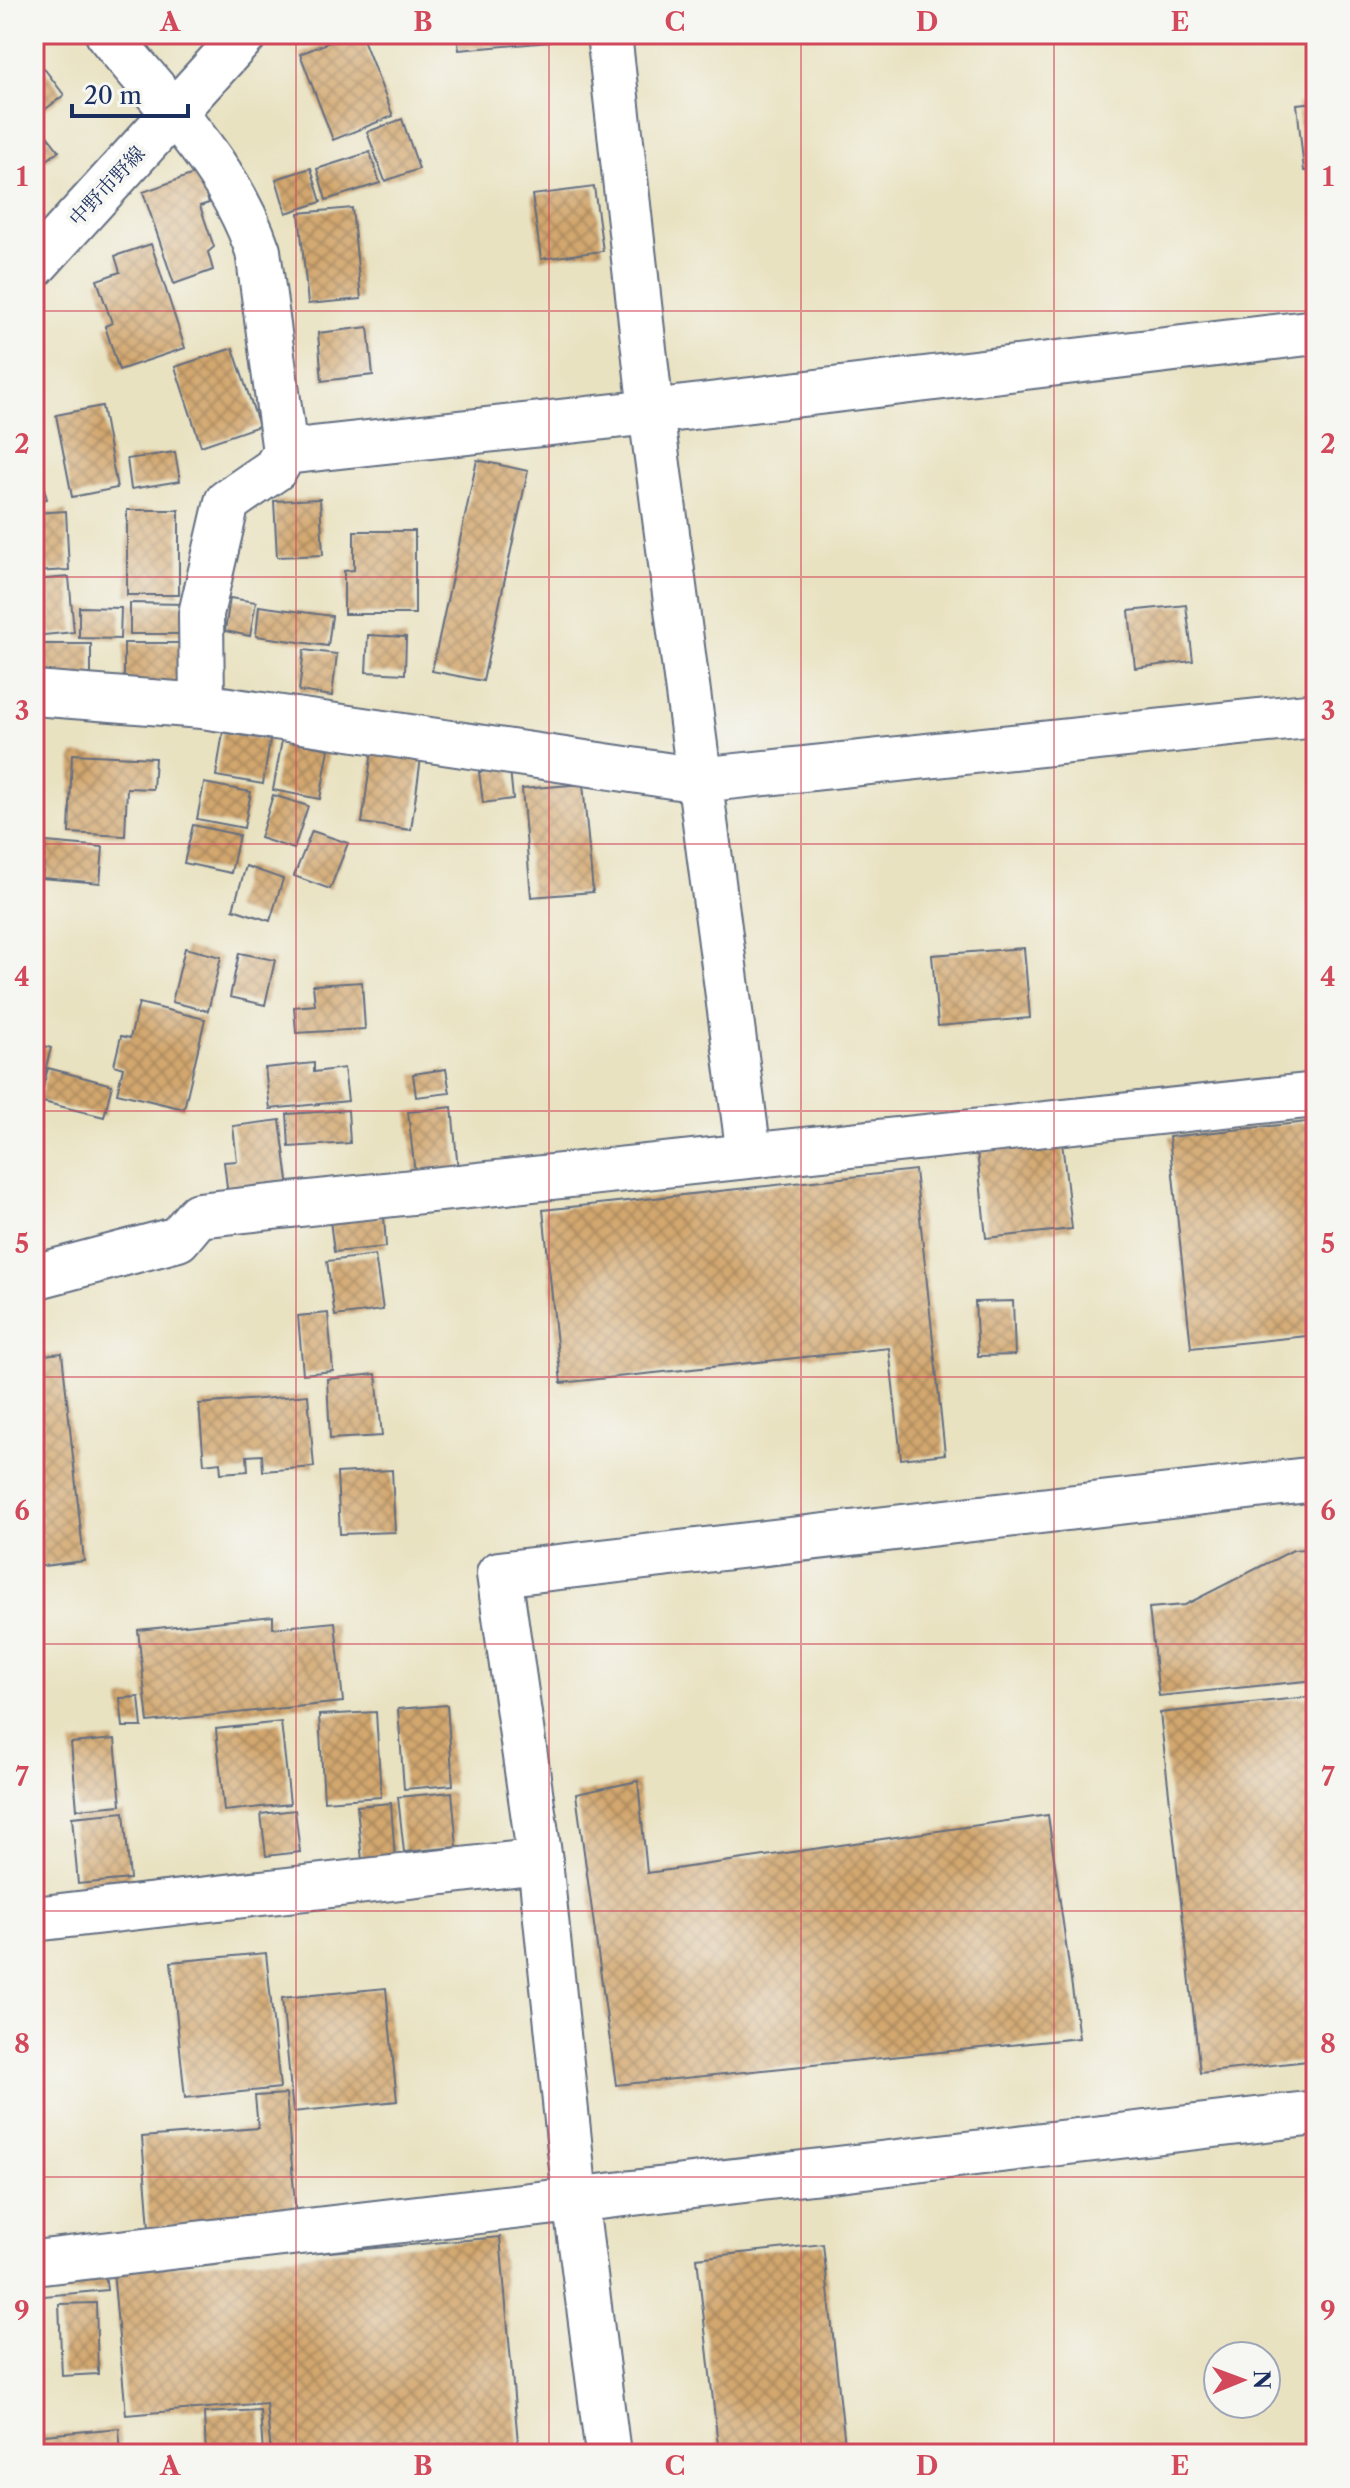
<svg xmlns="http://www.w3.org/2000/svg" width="1350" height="2488" font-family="'Libre Caslon Text','Noto Serif JP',serif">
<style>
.building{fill:url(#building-cross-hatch)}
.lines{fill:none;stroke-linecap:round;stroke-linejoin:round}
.minor-casing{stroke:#636e81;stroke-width:48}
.secondary-casing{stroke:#636e81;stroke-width:48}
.minor{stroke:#fff;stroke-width:44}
.secondary{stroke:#fff;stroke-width:44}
.grid{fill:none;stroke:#d1495b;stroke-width:2;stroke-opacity:0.55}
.labels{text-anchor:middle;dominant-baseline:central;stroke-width:8;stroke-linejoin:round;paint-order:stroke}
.street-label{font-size:20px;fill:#1b2f5e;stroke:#f6f6f2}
.neatline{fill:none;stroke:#d1495b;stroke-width:3}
.grid-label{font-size:26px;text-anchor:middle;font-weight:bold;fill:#d1495b}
</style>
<defs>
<pattern id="building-cross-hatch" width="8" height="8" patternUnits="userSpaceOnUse" patternTransform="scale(2)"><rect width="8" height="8" fill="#d3a76e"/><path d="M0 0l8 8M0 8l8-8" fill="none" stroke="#aa885e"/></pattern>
</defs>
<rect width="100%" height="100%" fill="#f6f6f2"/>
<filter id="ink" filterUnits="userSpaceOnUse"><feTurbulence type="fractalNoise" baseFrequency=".0125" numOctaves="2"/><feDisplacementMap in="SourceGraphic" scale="16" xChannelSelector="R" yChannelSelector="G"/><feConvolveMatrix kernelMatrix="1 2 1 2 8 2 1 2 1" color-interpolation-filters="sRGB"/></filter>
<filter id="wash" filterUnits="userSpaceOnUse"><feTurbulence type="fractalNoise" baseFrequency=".006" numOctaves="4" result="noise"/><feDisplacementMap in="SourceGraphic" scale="32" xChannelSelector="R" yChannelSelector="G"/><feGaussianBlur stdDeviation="1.8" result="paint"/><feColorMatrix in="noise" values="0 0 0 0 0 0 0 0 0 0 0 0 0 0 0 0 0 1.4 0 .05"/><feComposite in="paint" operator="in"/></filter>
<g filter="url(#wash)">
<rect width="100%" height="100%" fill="#e9e2c1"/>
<g id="blocks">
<path class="building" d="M125 34H153L155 36 139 50Z
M349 34H361L393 116 333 140 300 54Z
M457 34H548L549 42 459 50Z
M34 55 64 95 34 118Z
M1316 102V170L1304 171 1297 104Z
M402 119 419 169 385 181 367 132Z
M39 125 59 151 47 160 34 143V129Z
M370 152 380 183 326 200 317 169Z
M34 153 42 163 34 170Z
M311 168 321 202 286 213 276 179Z
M199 172 209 203 200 206 214 247 208 252 213 270 174 284 143 192Z
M594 187 603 251 541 259 532 195Z
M352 208 361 299 308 304 299 213Z
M151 244 185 348 119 370 105 326 112 323 97 280 120 272 115 256Z
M368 327 373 375 322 381 318 333Z
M233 348 259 426 201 446 175 367Z
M102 406 117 488 72 497 56 415Z
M175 452 180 481 131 489 127 459Z
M34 453 47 499 34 502Z
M477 460 528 471 483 681 432 671Z
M320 499 323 555 277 557 274 501Z
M127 510H179V595H127Z
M66 511 69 570 34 572V513Z
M354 531H415V614H344V571L354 570Z
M69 577 74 632 34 636V580Z
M230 598 256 602 250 636 225 631Z
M130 603 185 604V634H130Z
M1186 605 1193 661 1135 668 1129 611Z
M259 606 332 616 328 646 256 636Z
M79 607 121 608 120 639 79 638Z
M368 635 406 637 405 674 366 672Z
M124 643H181V688H124Z
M34 644H91V681H41V667H34Z
M304 650 337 654 332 696 299 691Z
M223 732 270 740 263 784 216 776Z
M282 740 329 749 320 799 273 790Z
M372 751 421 758 411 830 362 823Z
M72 754 155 758 153 789 127 788 125 836 69 833Z
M510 769 513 799 483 803 479 772Z
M204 783 251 792 244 828 197 819Z
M583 784 593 892 531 897 522 789Z
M273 795 308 806 294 849 260 838Z
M193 825 239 835 231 873 184 863Z
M312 831 348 843 330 889 294 876Z
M46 842 103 847 100 883 42 878Z
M246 866 283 879 270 921 233 909Z
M185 948 221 957 208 1011 172 1002Z
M1024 948 1030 1018 938 1026 932 955Z
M239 953 275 960 265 1005 230 997Z
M362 982 365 1029 296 1033 294 1007 315 1005 313 985Z
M139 1003 205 1019 184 1109 117 1093 123 1068 114 1065 121 1036 130 1038Z
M34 1043 51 1048 37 1101 34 1100Z
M314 1063V1072L344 1068 348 1101 270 1109 265 1068Z
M48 1068 112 1085 104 1117 39 1101Z
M446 1069 450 1093 416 1097 413 1074Z
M452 1107 458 1170 415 1174 408 1112Z
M348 1110 350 1143 289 1147 287 1114Z
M280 1120 289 1188 228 1196 224 1162 237 1161 233 1126Z
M1316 1121V1335L1191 1348 1169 1137Z
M1062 1142 1072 1229 986 1238 977 1151Z
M915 1170 945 1454 901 1459 889 1348 561 1383 543 1210Z
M384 1216 386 1247 334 1252 330 1221Z
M375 1255 383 1310 335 1316 327 1261Z
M1013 1301 1015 1355 978 1356 975 1302Z
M328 1313 333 1371 303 1374 298 1316Z
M62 1353 84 1561 34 1567V1356Z
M376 1374 382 1436 330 1439 327 1379Z
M308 1395 314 1467 263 1471 262 1455 247 1456 248 1471 221 1473 220 1462 204 1464 199 1404Z
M392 1470 395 1532 340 1534 337 1473Z
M1316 1548V1680L1159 1696 1149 1608 1185 1605 1293 1550Z
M273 1616V1628L335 1622 343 1702 148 1722 138 1630Z
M1316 1696V2060L1200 2073 1160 1713Z
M139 1697 142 1727H123L120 1698Z
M447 1705 453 1785 404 1789 398 1709Z
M376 1712 381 1797 324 1801 319 1715Z
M281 1722 290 1804 224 1811 216 1729Z
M115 1739 121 1805 77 1809 71 1743Z
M638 1781 647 1873 1048 1815 1079 2038 616 2085 576 1794Z
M452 1792 457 1847 404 1852 398 1797Z
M391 1803 395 1859 362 1861 357 1806Z
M295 1810 300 1852 266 1856 261 1814Z
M124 1812 130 1879 78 1884 72 1817Z
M266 1953 280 2088 185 2098 171 1962Z
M386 1988 397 2101 293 2112 282 1998Z
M286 2094 296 2216 149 2228 142 2137 258 2128 255 2096Z
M500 2237 519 2454H271L266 2403 126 2415 113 2271Z
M823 2244 846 2454H719L697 2258Z
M104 2266 107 2290 34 2297V2273Z
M96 2303 98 2374 62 2376 59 2304Z
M1311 2393H1316V2429H1314Z
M260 2410 263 2454H206L204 2413Z
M119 2428 121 2454H34V2436Z"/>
</g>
</g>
<g filter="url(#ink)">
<use href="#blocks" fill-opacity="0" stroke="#636e81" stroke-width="2"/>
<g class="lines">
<defs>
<path id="minor" d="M108 34C164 104 229 165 258 251L285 452 651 412 1316 332
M609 34 651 412 749 1155
M34 693 202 706 699 780 1316 715
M202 706 201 614 227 502 275 469 285 452
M34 1277 178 1239 198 1215 1316 1095
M34 1919 540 1861
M34 2263 1316 2113
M608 2454 575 2198 540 1861 499 1574 1316 1479"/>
<path id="secondary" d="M34 266 245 34"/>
</defs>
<use href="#minor" class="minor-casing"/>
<use href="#secondary" class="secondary-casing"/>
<use href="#minor" class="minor"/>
<use href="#secondary" class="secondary"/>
</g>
</g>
<path class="grid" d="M296 34V2454M549 34V2454M801 34V2454M1054 34V2454M34 311H1316M34 577H1316M34 844H1316M34 1111H1316M34 1377H1316M34 1644H1316M34 1911H1316M34 2177H1316"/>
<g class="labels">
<g class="street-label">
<text transform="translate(107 186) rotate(-47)">中野市野線</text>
</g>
</g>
<rect width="1350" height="2488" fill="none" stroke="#f6f6f2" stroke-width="88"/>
<g transform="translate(1242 2380) rotate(89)"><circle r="38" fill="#f6f6f2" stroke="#9ea6b7" stroke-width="2"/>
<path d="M0-6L14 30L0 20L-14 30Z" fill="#d1495b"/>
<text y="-12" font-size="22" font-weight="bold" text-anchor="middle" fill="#1b2f5e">N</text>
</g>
<path d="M72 104v12h116v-12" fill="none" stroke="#1b2f5e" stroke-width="4"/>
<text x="84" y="104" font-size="24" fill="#1b2f5e" stroke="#f6f6f2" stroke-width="6" paint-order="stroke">20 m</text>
<rect x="44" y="44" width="1262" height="2400" class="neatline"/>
<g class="grid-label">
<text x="170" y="31">A</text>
<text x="423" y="31">B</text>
<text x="675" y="31">C</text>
<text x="927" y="31">D</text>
<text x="1180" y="31">E</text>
<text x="22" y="186">1</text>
<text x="1328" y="186">1</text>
<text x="22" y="453">2</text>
<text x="1328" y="453">2</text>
<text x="22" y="720">3</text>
<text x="1328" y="720">3</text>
<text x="22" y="986">4</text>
<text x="1328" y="986">4</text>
<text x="22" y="1253">5</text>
<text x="1328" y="1253">5</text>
<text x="22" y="1520">6</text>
<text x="1328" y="1520">6</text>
<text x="22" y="1786">7</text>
<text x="1328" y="1786">7</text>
<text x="22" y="2053">8</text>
<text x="1328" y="2053">8</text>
<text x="22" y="2320">9</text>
<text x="1328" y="2320">9</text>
<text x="170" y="2475">A</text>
<text x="423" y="2475">B</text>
<text x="675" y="2475">C</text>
<text x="927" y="2475">D</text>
<text x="1180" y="2475">E</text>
</g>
</svg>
